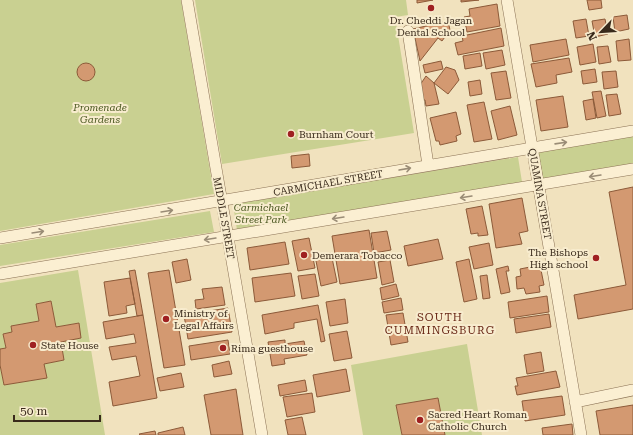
<svg xmlns="http://www.w3.org/2000/svg" width="633" height="435" font-family="'Roboto Serif',serif">
<style>
.green{fill:#c9d091}
.building{fill:#d39971;stroke:#8c5a39}
.lines{fill:none;stroke-linecap:round;stroke-linejoin:round}
.minor-casing{stroke:#8b7255;stroke-width:12}
.minor{stroke:#fbefd2;stroke-width:11}
.oneway{stroke:#9a8c76}
.poi-dot{fill:#9f2021;stroke:#f8ecce;stroke-width:1.5}
.labels{text-anchor:middle;dominant-baseline:central;stroke-width:4;stroke-linejoin:round;paint-order:stroke}
.poi-label{font-size:10px;fill:#392a1b;stroke:#f8ecce;text-anchor:start}
.park-label{font-size:10px;font-style:italic;fill:#4a5720;stroke:#f8ecce}
.street-label{font-size:10px;fill:#392a1b;stroke:#f8ecce}
.neighbourhood-label{font-size:11px;letter-spacing:1px;fill:#692817;stroke:#f8ecce}
</style>
<rect width="100%" height="100%" fill="#f1e2be"/>
<path class="green" d="M0 0H181L214 194 0 231Z
M195 0H406L408 15 395 17 414 133 222 164Z
M633 135V164L543 179 538 150Z
M518 157 522 182 237 230 233 204Z
M210 211 214 232 0 266V245Z
M78 270 105 435H0V365L4 385 46 378 44 364 64 360 61 342 81 338 78 323 56 327 51 301 36 304 39 321 11 326 12 332 3 334 6 348 0 349V283Z
M467 344 482 435H445L438 398 396 405 402 435H363L351 365Z"/>
<path class="building" d="M417 0H433L417 3Z
M461 0H479L461 2Z
M587 0H601L602 8 589 10Z
M497 4 500 26 467 32 464 17 470 16 469 9Z
M627 15 629 29 615 32 613 17Z
M586 19 589 36 576 38 573 21Z
M605 19 608 34 595 37 592 21Z
M448 21 450 30 442 41 438 38 420 61 413 29Z
M501 28 504 46 458 55 455 43 463 41 462 36Z
M566 39 569 55 533 62 530 45Z
M629 39 631 60 618 61 616 41Z
M593 44 596 62 580 65 577 47Z
M608 46 611 62 599 64 597 47Z
M502 50 505 65 486 69 483 53Z
M480 53 482 66 465 69 463 56Z
M569 58 572 72 556 75 557 83 536 87 531 64Z
M441 61 443 69 425 73 423 65Z
M77 72a9 9 0 1 1 18 0a9 9 0 1 1-18 0Z
M446 67 455 70 459 80 448 94 434 83Z
M595 69 597 82 583 84 581 71Z
M506 71 511 98 496 100 491 73Z
M616 71 618 87 604 89 602 72Z
M426 76 434 83 439 104 426 106 425 100H422L420 85Z
M480 80 482 94 470 96 468 82Z
M601 91 606 116 597 118 592 92Z
M617 94 621 114 609 116 606 95Z
M563 96 568 127 541 131 536 100Z
M593 99 596 118 586 120 583 101Z
M484 102 492 139 474 142 467 105Z
M510 106 517 135 498 140 491 111Z
M456 112 461 134 456 136 457 141 440 145 439 141H436L430 118Z
M309 154 310 166 292 168 291 156Z
M633 187V309L578 319 574 295 626 285 609 192Z
M522 198 528 231 519 233 522 244 496 248 489 204Z
M482 206 488 235 478 236V233L471 234 466 209Z
M369 230 377 278 340 284 332 236Z
M387 231 391 250 374 253 371 233Z
M309 238 315 268 298 271 292 241Z
M438 239 443 259 408 266 404 246Z
M285 242 289 264 250 270 247 248Z
M489 243 493 265 474 269 469 247Z
M331 253 337 282 321 286 315 256Z
M187 259 191 280 176 283 172 262Z
M469 259 477 299 464 302 456 262Z
M390 260 394 282 382 285 378 262Z
M540 265 544 285 539 286 540 292 526 294 524 288 517 289 516 277 521 276 520 269Z
M508 266 509 271H506L510 292 501 294 496 269Z
M135 270 143 315 137 316 129 271Z
M169 270 185 365 164 368 148 273Z
M291 273 295 296 255 302 252 278Z
M315 274 319 296 302 299 298 276Z
M487 275 490 298 483 299 480 276Z
M130 278 135 304 126 306 127 313 109 316 104 282Z
M396 284 399 296 382 300 380 288Z
M222 287 225 305 196 309 195 300 204 299 202 289Z
M547 296 549 312 510 318 508 302Z
M401 298 403 310 384 313 382 302Z
M345 299 348 323 330 326 326 302Z
M51 301 56 327 79 323 81 338 61 342 64 360 44 364 47 378 4 385 0 365V349L6 348 3 334 12 332 11 326 39 321 36 304Z
M318 305 325 341 321 342 317 319 294 323V328L265 334 262 315Z
M228 308 232 332 188 339 184 315Z
M403 313 408 342 391 345 386 315Z
M549 314 551 327 516 333 514 319Z
M143 315 157 398 113 406 109 382 140 376 136 356 112 360 109 347 136 343 134 334 106 339 103 322Z
M347 331 352 358 334 361 329 334Z
M228 340 230 354 191 360 189 346Z
M285 340V344L304 341 307 355 284 359 285 364 272 366 268 342Z
M541 352 544 371 527 374 524 355Z
M229 361 232 374 214 377 212 365Z
M346 369 350 391 317 397 313 375Z
M556 371 560 387 517 395 515 386H518L516 378Z
M181 373 184 387 160 391 157 378Z
M305 380 307 391 280 396 278 385Z
M236 389 243 435H211L204 395Z
M312 393 315 412 287 417 283 397Z
M562 396 565 415 525 421 522 401Z
M438 398 445 435H402L396 405Z
M633 405V435H600L596 411Z
M302 417 306 435H288L285 420Z
M572 424 573 435H543L542 428Z
M183 427 185 435H158V433Z
M155 431 156 435H140L139 434Z"/>
<g class="lines">
<defs>
<path id="minor" d="M187 0 262 435
M507 0 581 435
M408 31 428 165
M0 238 633 131
M0 274 633 169
M575 402 633 390"/>
</defs>
<use href="#minor" class="minor-casing"/>
<use href="#minor" class="minor"/>
</g>
<defs><path id="oneway-shaft" d="M-6 0H5M1.5-3L5.5 0L1.5 3" fill="none" stroke-width="1.6" stroke-linecap="round" stroke-linejoin="round"/></defs>
<g class="oneway">
<use href="#oneway-shaft" transform="translate(561 143) rotate(-8)"/>
<use href="#oneway-shaft" transform="translate(405 169) rotate(-10)"/>
<use href="#oneway-shaft" transform="translate(595 176) rotate(171)"/>
<use href="#oneway-shaft" transform="translate(466 197) rotate(171)"/>
<use href="#oneway-shaft" transform="translate(167 211) rotate(-9)"/>
<use href="#oneway-shaft" transform="translate(338 218) rotate(171)"/>
<use href="#oneway-shaft" transform="translate(38 232) rotate(-9)"/>
<use href="#oneway-shaft" transform="translate(210 239) rotate(171)"/>
</g>
<g class="poi-dot">
<circle cx="431" cy="8" r="4"/>
<circle cx="291" cy="134" r="4"/>
<circle cx="304" cy="255" r="4"/>
<circle cx="596" cy="258" r="4"/>
<circle cx="166" cy="319" r="4"/>
<circle cx="33" cy="345" r="4"/>
<circle cx="223" cy="348" r="4"/>
<circle cx="420" cy="420" r="4"/>
</g>
<g class="labels">
<g class="poi-label">
<text x="431" y="20" text-anchor="middle">Dr. Cheddi Jagan<tspan x="431" dy="12">Dental School</tspan></text>
<text x="299" y="134">Burnham Court</text>
<text x="588" y="252" text-anchor="end">The Bishops<tspan x="588" dy="12">High school</tspan></text>
<text x="312" y="255">Demerara Tobacco</text>
<text x="174" y="313">Ministry of<tspan x="174" dy="12">Legal Affairs</tspan></text>
<text x="41" y="345">State House</text>
<text x="231" y="348">Rima guesthouse</text>
<text x="428" y="414">Sacred Heart Roman<tspan x="428" dy="12">Catholic Church</tspan></text>
</g>
<g class="park-label">
<text x="100" y="107">Promenade<tspan x="100" dy="12">Gardens</tspan></text>
<text x="261" y="207">Carmichael<tspan x="261" dy="12">Street Park</tspan></text>
</g>
<g class="street-label">
<text transform="translate(328 183) rotate(-10)">CARMICHAEL STREET</text>
<text transform="translate(540 194) rotate(80)">QUAMINA STREET</text>
<text transform="translate(224 218) rotate(80)">MIDDLE STREET</text>
</g>
<g class="neighbourhood-label">
<text x="440" y="317">SOUTH<tspan x="440" dy="13">CUMMINGSBURG</tspan></text>
</g>
</g>
<g transform="translate(601 32) rotate(245)" stroke="#f8ecce" stroke-width="3" paint-order="stroke">
<path d="M0-3L7 15L0 10L-7 15Z" fill="#392a1b"/>
<text y="-6" font-size="11" font-weight="bold" text-anchor="middle" fill="#392a1b">N</text>
</g>
<path d="M14 415v6h86v-6" fill="none" stroke="#392a1b" stroke-width="2"/>
<text x="20" y="415" font-size="12" fill="#392a1b" stroke="#f8ecce" stroke-width="3" paint-order="stroke">50 m</text>
</svg>
